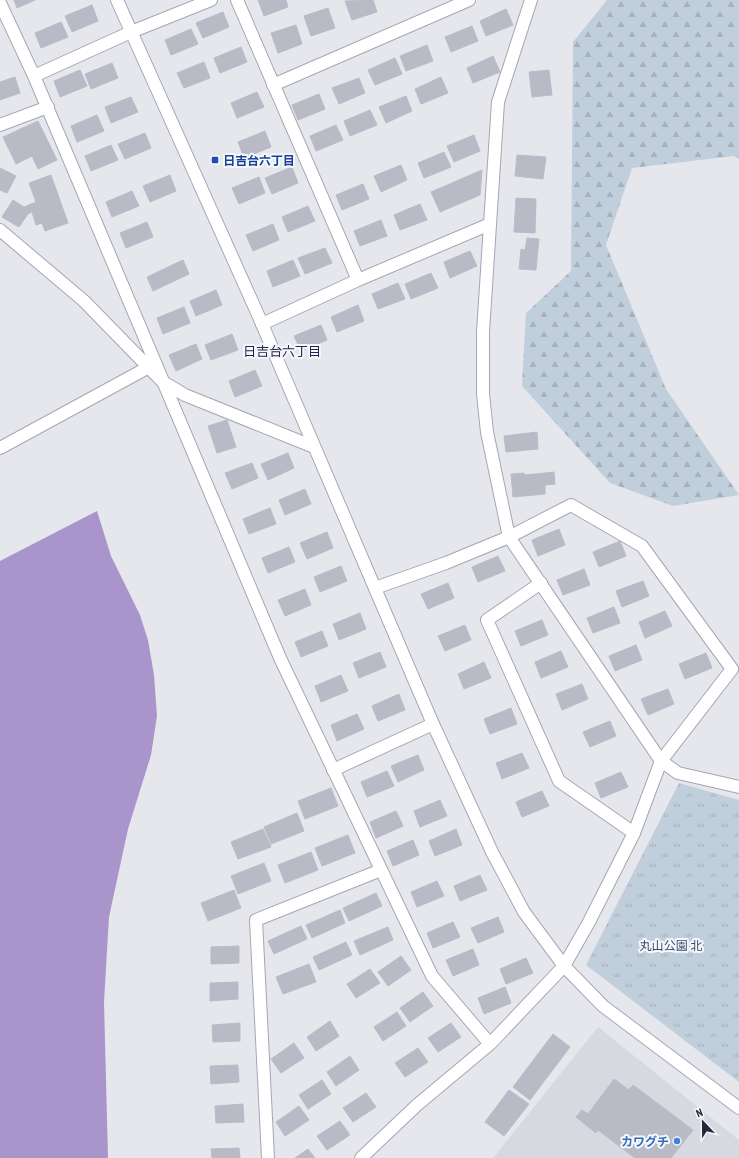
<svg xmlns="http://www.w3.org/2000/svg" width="739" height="1158" font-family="'PT Sans Narrow','Noto Sans JP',sans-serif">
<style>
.built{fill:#d7d9e1}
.forest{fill:url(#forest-firs)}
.park{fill:url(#park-tufts)}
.water{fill:#aa94cc}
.building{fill:#b8bbc5;stroke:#b9bbc6}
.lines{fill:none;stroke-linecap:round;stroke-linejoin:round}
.lane-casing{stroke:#a5a6b2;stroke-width:14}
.street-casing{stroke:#a5a6b2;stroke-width:14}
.secondary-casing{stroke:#a5a7b8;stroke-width:14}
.lane{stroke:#fff;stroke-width:12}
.street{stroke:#fff;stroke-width:12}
.secondary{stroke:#fff;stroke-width:12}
.transit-dot{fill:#1a4fb4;stroke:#f6f7fa;stroke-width:1.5}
.shop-dot{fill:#3f7fe0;stroke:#f6f7fa;stroke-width:1.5}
.labels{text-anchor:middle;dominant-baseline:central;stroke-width:4;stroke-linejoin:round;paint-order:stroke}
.transit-label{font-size:12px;font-weight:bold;fill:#164399;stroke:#f6f7fa;text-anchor:start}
.park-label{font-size:12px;fill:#354b70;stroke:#f6f7fa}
.shop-label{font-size:12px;font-weight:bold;fill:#366cbe;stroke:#f6f7fa;text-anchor:end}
.neighbourhood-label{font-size:13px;fill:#24244e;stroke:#f6f7fa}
</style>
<defs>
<pattern id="forest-firs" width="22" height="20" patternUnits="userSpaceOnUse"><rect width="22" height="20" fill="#c1cedc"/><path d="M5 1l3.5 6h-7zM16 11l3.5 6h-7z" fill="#a6b1be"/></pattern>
<pattern id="park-tufts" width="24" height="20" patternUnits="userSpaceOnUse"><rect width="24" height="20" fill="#c1cedc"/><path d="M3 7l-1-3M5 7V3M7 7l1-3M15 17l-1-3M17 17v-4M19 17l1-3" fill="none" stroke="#a6b1be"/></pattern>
</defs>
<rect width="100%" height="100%" fill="#e6e7ed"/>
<path class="built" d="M598 1027 739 1140V1158H493Z"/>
<path class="forest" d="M607 0H739V159L734 156 632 168 606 245 666 389 739 495 673 506 610 483 522 386 526 313 571 271 573 42Z"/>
<path class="park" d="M679 783 739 800V1082L586 965Z"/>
<path class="water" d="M97 511 111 556 140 615 148 640 154 675 157 716 151 755 128 829 109 917 104 1002 108 1158H0V561Z"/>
<path class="building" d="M14 0H35L17 8Z
M258 0H286L288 7 264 16Z
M373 0 377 12 352 20 345 1Z
M92 5 98 21 72 32 65 16Z
M328 8 335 28 311 36 304 16Z
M506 9 513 25 486 36 480 21Z
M223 12 229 27 203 38 196 23Z
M61 22 68 37 41 48 35 33Z
M296 25 302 44 278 53 271 33Z
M472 26 478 41 451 52 445 37Z
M191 29 198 44 171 55 165 40Z
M427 45 433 61 406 71 400 56Z
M241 47 247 62 220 73 214 58Z
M493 56 500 72 473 83 467 68Z
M395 58 402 74 375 85 368 70Z
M204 62 210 78 184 88 177 73Z
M112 63 118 78 91 89 85 74Z
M80 70 87 86 60 97 54 81Z
M549 70 552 95 532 97 529 72Z
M15 77 20 93 0 100V82Z
M441 77 448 93 421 104 415 89Z
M359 78 365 93 339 104 332 88Z
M257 92 264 107 237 118 231 103Z
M319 94 325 109 298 120 292 105Z
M406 96 412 111 386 123 379 107Z
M131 97 138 112 111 123 105 107Z
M370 110 377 125 350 136 344 121Z
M97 115 104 131 77 142 71 126Z
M38 121 57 160 38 169 32 156 16 164 3 137Z
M336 125 343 140 316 151 310 136Z
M265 131 271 147 244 158 238 142Z
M145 133 151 148 125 159 118 144Z
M474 135 480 151 454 162 447 146Z
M111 145 118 160 91 171 85 156Z
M444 152 451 167 424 178 418 163Z
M517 155 546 157 543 179 515 176Z
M401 165 407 180 381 192 374 176Z
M292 167 298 183 272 194 265 178Z
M0 168 16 176 7 193 0 190Z
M482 170 480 195 440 212 431 192Z
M51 175 68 223 45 231 42 223 36 225 32 212 28 214 19 227 2 217 13 200 24 207 36 202 29 183Z
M170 175 176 191 150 202 143 186Z
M259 177 265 193 239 204 232 188Z
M363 184 369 199 342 210 336 195Z
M132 191 139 206 112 217 106 202Z
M516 198 536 199 535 233 514 232Z
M420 204 427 220 400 230 394 215Z
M308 206 315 221 288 232 282 217Z
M381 220 387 236 360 246 354 231Z
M147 222 153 237 126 248 120 233Z
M273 224 279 240 253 251 246 235Z
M527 238 539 239 536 270 519 269 521 249 525 250Z
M325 248 332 263 305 274 298 258Z
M470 251 477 266 450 278 444 262Z
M183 260 189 274 153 291 147 277Z
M293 260 300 276 273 287 267 271Z
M431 273 438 288 411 299 405 284Z
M398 283 405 299 378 309 372 294Z
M216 290 222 305 196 316 190 301Z
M358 305 364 321 337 332 331 317Z
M184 307 190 323 163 334 157 318Z
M321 325 327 340 301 351 294 336Z
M232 334 238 350 211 360 205 345Z
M196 344 202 359 176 371 169 355Z
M255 370 262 386 235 397 229 381Z
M227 420 236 447 217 453 208 426Z
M537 432 538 449 506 452 504 436Z
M288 453 294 468 268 480 261 464Z
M252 463 258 478 232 489 225 473Z
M554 472 555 484 545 485V494L513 497 511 474 524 473 525 475Z
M305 489 311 504 285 515 279 500Z
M270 508 276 524 249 534 243 519Z
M559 529 565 545 538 556 532 540Z
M327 532 333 548 307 559 300 543Z
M620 541 626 556 599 567 593 552Z
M289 547 295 562 268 573 262 558Z
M498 556 505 571 478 582 472 567Z
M341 566 347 581 320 592 314 577Z
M584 569 590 585 563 595 557 580Z
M643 581 649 596 622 607 616 591Z
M448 583 454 598 428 609 421 594Z
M305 589 311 605 285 616 278 600Z
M614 607 620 623 593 633 587 618Z
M665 611 672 626 645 638 639 622Z
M360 613 366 629 339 640 333 624Z
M542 620 548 635 521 646 515 631Z
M465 625 471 640 445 651 438 636Z
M322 631 328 646 301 657 295 642Z
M636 645 642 660 615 671 609 656Z
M561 651 568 667 541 678 535 662Z
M380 652 386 667 359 678 353 663Z
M706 653 712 668 685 679 679 664Z
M484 662 491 678 464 689 458 674Z
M341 675 348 691 321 702 315 686Z
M582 684 588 699 562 710 556 694Z
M668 689 674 704 648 715 641 699Z
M399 694 405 710 378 721 372 706Z
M511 708 517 724 490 734 484 719Z
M357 714 364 729 337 741 331 725Z
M610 721 616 736 590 747 583 732Z
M522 753 529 768 502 779 496 763Z
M418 755 424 770 398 782 391 766Z
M387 771 394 786 367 797 361 782Z
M621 772 628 787 601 798 595 783Z
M331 788 338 806 305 819 298 801Z
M542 791 549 806 522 817 516 802Z
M440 800 447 816 420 827 414 811Z
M396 811 403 826 376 838 370 822Z
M297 813 304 831 271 844 264 827Z
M263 829 271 847 238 859 231 842Z
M456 829 462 845 435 856 429 841Z
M348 835 355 853 322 866 315 848Z
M413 840 419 855 393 866 387 851Z
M311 852 318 870 285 883 278 865Z
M264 863 271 881 238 894 231 876Z
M480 875 487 890 460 901 454 886Z
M437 881 444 896 417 907 411 892Z
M234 890 241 908 208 921 201 903Z
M376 893 382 906 349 921 343 908Z
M340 910 345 923 312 938 306 925Z
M498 917 504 932 478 943 471 928Z
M453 922 460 937 433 948 427 933Z
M301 926 307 939 274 954 268 941Z
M388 927 393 940 360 955 354 941Z
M346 942 352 955 319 970 313 957Z
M239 946V963L211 964V947Z
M473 949 479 965 453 976 446 960Z
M401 956 411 970 388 986 378 972Z
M526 958 533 973 506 984 500 969Z
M309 964 316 982 283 994 276 977Z
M370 969 380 983 356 998 347 984Z
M238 982V999L210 1001V983Z
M505 987 511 1003 484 1014 478 998Z
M423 992 433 1006 410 1022 400 1008Z
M397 1012 406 1026 383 1041 374 1027Z
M330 1021 339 1036 316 1051 307 1037Z
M240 1023V1041L213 1042 212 1025Z
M451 1023 461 1037 438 1052 428 1038Z
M553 1034 570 1047 530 1100 513 1087Z
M294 1043 304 1058 281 1073 271 1059Z
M418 1048 428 1062 405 1077 395 1063Z
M350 1056 359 1070 336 1086 327 1072Z
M238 1065 239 1082 211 1084 210 1066Z
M614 1079 629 1090 633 1085 693 1130 671 1158H635L598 1130 596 1133 576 1117 582 1110 588 1114Z
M322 1080 331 1094 308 1109 299 1095Z
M509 1090 529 1104 504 1136 485 1122Z
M366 1093 376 1107 353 1122 343 1108Z
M243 1104 244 1122 216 1123 215 1106Z
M299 1106 309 1120 285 1136 276 1122Z
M340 1121 350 1135 327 1150 317 1136Z
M239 1148 240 1158H212L211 1149Z
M308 1149 315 1158H295Z"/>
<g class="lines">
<defs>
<path id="lane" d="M541 583 487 620 559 781 634 833
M333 770 433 724"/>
<path id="street" d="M237 0 358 280
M531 0 498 102 483 332V394L487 432 509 537 661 761 678 773 739 787
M0 3 34 76 280 658 432 976 490 1044
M34 76 131 32 211 0
M273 85 469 0
M0 125 48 107
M0 230 84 301 163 382 185 395 314 447
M262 324 358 280 490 224
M0 448 149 367
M268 1158 256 920 381 870
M361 1158 417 1105 490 1044 564 966 589 922 634 833 661 761 732 669 642 546 571 505 509 537 446 563 375 588"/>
<path id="secondary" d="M117 0 259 317 433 724 492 852 524 912 564 966 603 1006 739 1108"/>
</defs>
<use href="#lane" class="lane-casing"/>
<use href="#street" class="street-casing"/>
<use href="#secondary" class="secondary-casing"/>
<use href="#lane" class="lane"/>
<use href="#street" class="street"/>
<use href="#secondary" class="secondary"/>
</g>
<rect class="transit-dot" x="211" y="156" width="8" height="8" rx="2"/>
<circle class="shop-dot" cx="677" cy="1141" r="4"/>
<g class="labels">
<g class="transit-label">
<text x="223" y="160">日吉台六丁目</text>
</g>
<g class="park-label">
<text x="671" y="945">丸山公園 北</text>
</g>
<g class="shop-label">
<text x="669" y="1141">カワグチ</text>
</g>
<g class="neighbourhood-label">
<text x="282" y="351">日吉台六丁目</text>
</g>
</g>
<g transform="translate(703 1122) rotate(338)" stroke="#f6f7fa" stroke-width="3" paint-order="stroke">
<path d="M0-3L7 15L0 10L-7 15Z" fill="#27273e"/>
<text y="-6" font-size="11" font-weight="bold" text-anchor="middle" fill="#27273e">N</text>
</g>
</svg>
